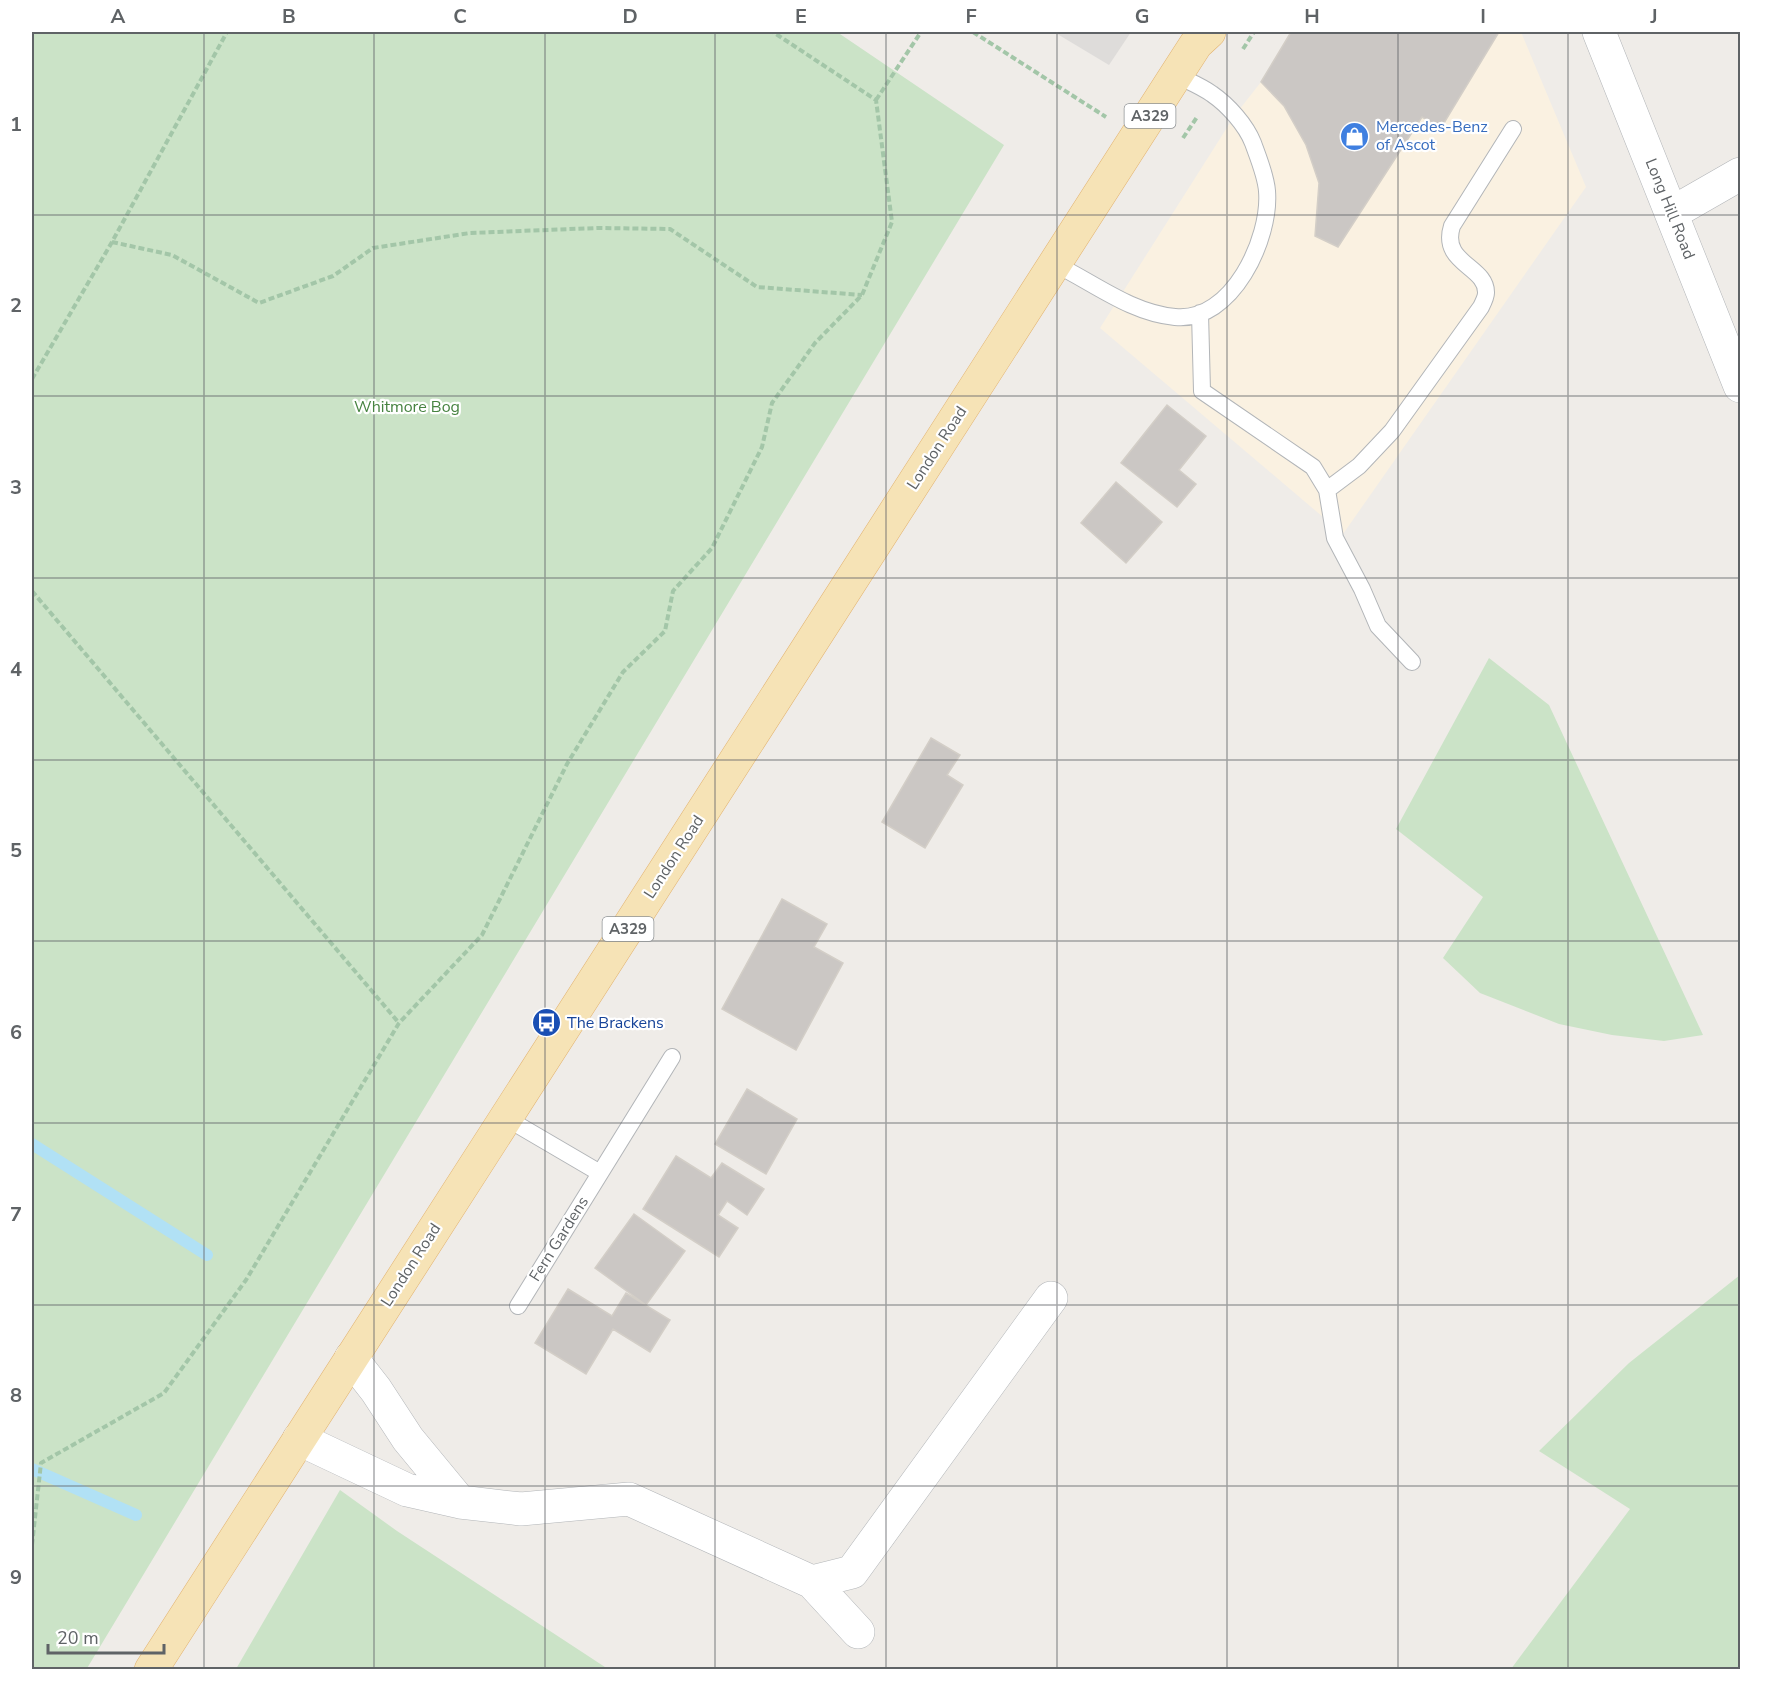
<svg xmlns="http://www.w3.org/2000/svg" width="1772" height="1701" font-family="'Nunito Sans',sans-serif">
<style>
.commercial{fill:#faf1e1}
.industrial{fill:#dedcda}
.green{fill:#cbe3c7}
.lines{fill:none;stroke-linecap:round;stroke-linejoin:round}
.stream{stroke:#b1e1f5;stroke-width:12}
.building{fill:#cbc7c4;stroke:#d3cec7;stroke-width:1.5}
.service-casing{stroke:#b2b5b8;stroke-width:18}
.minor-casing{stroke:#b2b5b8;stroke-width:34}
.tertiary-casing{stroke:#b2b5b8;stroke-width:34}
.primary-casing{stroke:#e2b26e;stroke-width:34}
.path{stroke:#a3c6a8;stroke-width:4;stroke-dasharray:6 3;stroke-linecap:butt}
.service{stroke:#fff;stroke-width:16}
.minor{stroke:#fff;stroke-width:33}
.tertiary{stroke:#fff;stroke-width:33}
.primary{stroke:#f6e3b6;stroke-width:33}
.grid{fill:none;stroke:#5f6366;stroke-width:1.5;stroke-opacity:0.55}
.labels{text-anchor:middle;dominant-baseline:central;stroke-width:4.5;stroke-linejoin:round;paint-order:stroke}
.shield{fill:#fff;stroke:#8f9294;stroke-width:1.5}
.shield-label{font-size:15px;font-weight:bold;fill:#5f6366}
.shop-label{font-size:16px;fill:#366cbe;stroke:#fff;text-anchor:start}
.street-label{font-size:16px;fill:#5f6366;stroke:#fff}
.park-label{font-size:16px;fill:#478341;stroke:#fff}
.transit-label{font-size:16px;fill:#164399;stroke:#fff;text-anchor:start}
.neatline{fill:none;stroke:#5f6366;stroke-width:2}
.grid-label{font-size:20px;text-anchor:middle;font-weight:bold;fill:#5f6366}
</style>
<rect width="100%" height="100%" fill="#efece8"/>
<path class="commercial" d="M1291 32H1521L1586 187 1343 534 1100 328 1235 115 1261 82Z"/>
<path class="industrial" d="M1054 32H1131L1109 65Z"/>
<path class="green" d="M32 32H837L1004 145 86 1670 32 1669Z
M1489 658 1549 705 1703 1035 1664 1041 1612 1035 1559 1024 1480 993 1443 958 1483 897 1396 829Z
M1740 1275V1669H1511L1630 1509 1539 1451 1629 1363Z
M340 1490 397 1531 608 1669H236Z"/>
<g class="lines">
<path class="stream" d="M32 1144 207 1255
M32 1469 136 1515"/>
</g>
<path class="building" d="M1291 32H1499L1441 128 1422 117 1338 247 1315 236 1319 183 1306 145 1284 106 1261 82Z
M1167 405 1206 436 1179 470 1196 484 1177 507 1121 463Z
M1116 482 1162 522 1126 563 1081 523Z
M931 738 960 755 947 775 963 785 925 848 882 822Z
M782 899 827 924 814 947 843 963 796 1050 722 1009Z
M747 1089 797 1119 766 1174 715 1144Z
M676 1156 711 1178 722 1163 764 1189 747 1215 727 1201 718 1215 738 1228 719 1257 643 1209Z
M634 1214 685 1251 646 1305 595 1268Z
M568 1289 612 1316 626 1293 670 1320 650 1352 613 1329 586 1374 535 1343Z"/>
<g class="lines">
<defs>
<path id="service" d="M1055 264C1094 283 1131 313 1175 317 1232 323 1271 238 1267 191 1266 176 1258 157 1253 143 1246 125 1228 105 1212 94 1201 86 1188 81 1176 75
M1200 313 1202 391 1313 467 1327 490 1335 538 1362 589 1378 626 1412 662
M1327 490 1359 466 1392 431 1481 307C1483 303 1486 297 1486 293 1487 266 1440 264 1452 226L1513 129
M506 1118 600 1173
M518 1306 672 1057"/>
<path id="minor" d="M1672 213 1740 174
M351 1358 376 1390 408 1439 460 1502
M299 1439 407 1490 460 1502 521 1509 629 1499 812 1582 852 1572 1051 1298
M812 1582 858 1632"/>
<path id="tertiary" d="M1599 32 1740 386"/>
<path id="primary" d="M151 1670 1176 75 1196 44 1209 32"/>
</defs>
<use href="#service" class="service-casing"/>
<use href="#minor" class="minor-casing"/>
<use href="#tertiary" class="tertiary-casing"/>
<use href="#primary" class="primary-casing"/>
<path class="path" d="M973 32 1106 117
M1243 49 1254 32
M876 100 921 32
M1183 138 1197 117
M112 242 172 255 259 303 333 276 373 248 470 233 597 228 670 229 757 287 862 295
M32 379 112 242 227 32
M32 591 399 1023
M32 1545 41 1463 164 1393 246 1280 399 1023 482 935 567 764 623 672 665 631 673 591 712 548 762 447 772 403 815 343 862 295 892 222 876 100 773 32"/>
<use href="#service" class="service"/>
<use href="#minor" class="minor"/>
<use href="#tertiary" class="tertiary"/>
<use href="#primary" class="primary"/>
</g>
<path class="grid" d="M204 32V1670M374 32V1670M545 32V1670M715 32V1670M886 32V1670M1057 32V1670M1227 32V1670M1398 32V1670M1568 32V1670M32 215H1740M32 396H1740M32 578H1740M32 760H1740M32 941H1740M32 1123H1740M32 1305H1740M32 1486H1740"/>
<defs>
<symbol id="shop-disc" viewBox="-11 -11 22 22"><circle r="9.5" fill="#3f7fe0" stroke="#fff"/><path d="M-5-2.5h2.3a2.7 3.5 0 0 1 5.4 0H5L5.5 6h-11ZM-1.5-2.5h3a1.5 2.3 0 0 0-3 0Z" fill="#fff"/></symbol>
<symbol id="bus-disc" viewBox="-11 -11 22 22"><circle r="9.5" fill="#1a4fb4" stroke="#fff"/><path d="M-5-6H5V4H4V6H2V4H-2V6H-4V4H-5ZM-3.5-4V0h7V-4ZM-3.5 1.2v1.5H-2V1.2ZM2 1.2v1.5H3.5V1.2Z" fill="#fff"/></symbol>
</defs>
<g fill-rule="evenodd">
<use href="#shop-disc" x="1338" y="120" width="33" height="33"/>
<use href="#bus-disc" x="530" y="1006" width="33" height="33"/>
</g>
<g class="labels">
<g class="shield">
<rect x="1124.5" y="104" width="51" height="24" rx="4.5"/>
<rect x="602.5" y="917" width="51" height="24" rx="4.5"/>
</g>
<g class="shield-label">
<text x="1150" y="116">A329</text>
<text x="628" y="929">A329</text>
</g>
<g class="shop-label">
<text x="1376" y="127">Mercedes-Benz<tspan x="1376" dy="18">of Ascot</tspan></text>
</g>
<g class="street-label">
<text transform="translate(1670 209) rotate(68)">Long Hill Road</text>
<text transform="translate(937 448) rotate(-57)">London Road</text>
<text transform="translate(674 857) rotate(-57)">London Road</text>
<text transform="translate(559 1239) rotate(-58)">Fern Gardens</text>
<text transform="translate(411 1265) rotate(-57)">London Road</text>
</g>
<g class="park-label">
<text x="407" y="407">Whitmore Bog</text>
</g>
<g class="transit-label">
<text x="567" y="1023">The Brackens</text>
</g>
</g>
<rect width="1772" height="1701" fill="none" stroke="#ffffff" stroke-width="66"/>
<path d="M48 1644v9h116v-9" fill="none" stroke="#5f6366" stroke-width="3"/>
<text x="57" y="1644" font-size="18" fill="#5f6366" stroke="#ffffff" stroke-width="4.5" paint-order="stroke">20 m</text>
<rect x="33" y="33" width="1706" height="1635" class="neatline"/>
<g class="grid-label">
<text x="118" y="23">A</text>
<text x="289" y="23">B</text>
<text x="460" y="23">C</text>
<text x="630" y="23">D</text>
<text x="801" y="23">E</text>
<text x="971" y="23">F</text>
<text x="1142" y="23">G</text>
<text x="1312" y="23">H</text>
<text x="1483" y="23">I</text>
<text x="1654" y="23">J</text>
<text x="16" y="131">1</text>
<text x="16" y="312">2</text>
<text x="16" y="494">3</text>
<text x="16" y="676">4</text>
<text x="16" y="857">5</text>
<text x="16" y="1039">6</text>
<text x="16" y="1221">7</text>
<text x="16" y="1402">8</text>
<text x="16" y="1584">9</text>
</g>
</svg>
